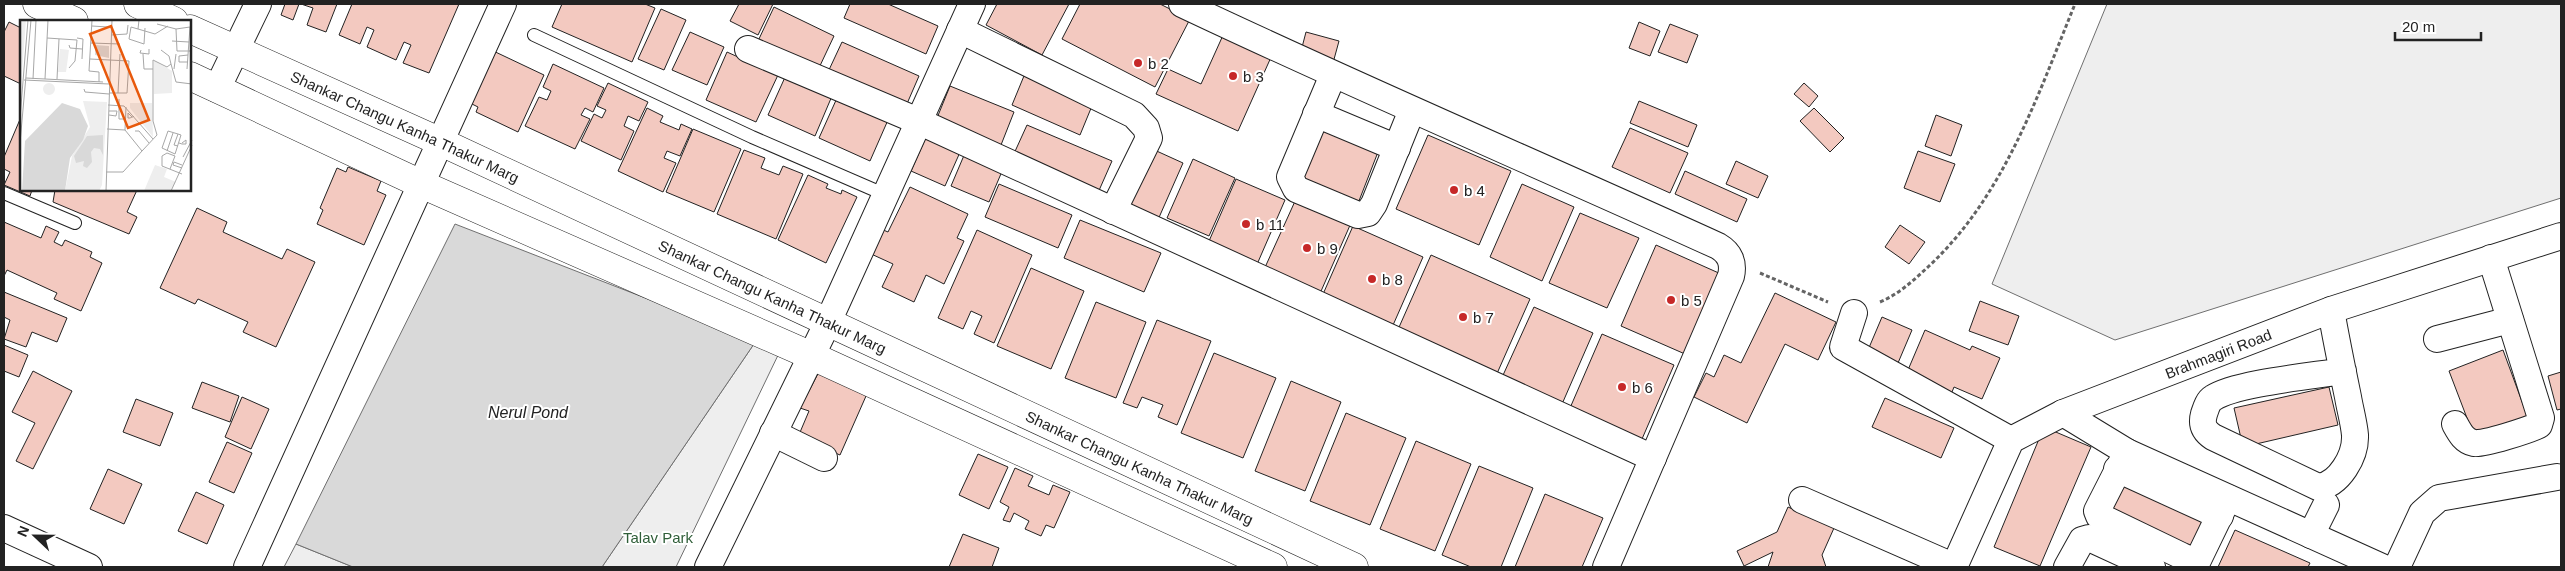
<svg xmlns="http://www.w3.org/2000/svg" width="2565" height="571" font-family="Arial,sans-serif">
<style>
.green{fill:#eee;stroke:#6f6f6f}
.water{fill:#d9d9d9;stroke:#6f6f6f}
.building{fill:#f3c9c0;stroke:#222}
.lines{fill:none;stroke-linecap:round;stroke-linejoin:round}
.lane-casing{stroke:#222;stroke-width:14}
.street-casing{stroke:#222;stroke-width:28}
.secondary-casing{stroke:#222;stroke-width:29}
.path{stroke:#646464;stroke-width:3;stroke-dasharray:4 2.5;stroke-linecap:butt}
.lane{stroke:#fff;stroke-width:12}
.street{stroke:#fff;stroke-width:26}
.secondary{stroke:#fff;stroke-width:28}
.poi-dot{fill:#c62828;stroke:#fff;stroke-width:2}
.labels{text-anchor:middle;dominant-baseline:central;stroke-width:4;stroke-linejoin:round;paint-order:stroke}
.poi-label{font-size:15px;fill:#222;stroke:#fff;text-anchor:start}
.street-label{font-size:15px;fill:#222;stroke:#fff}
.park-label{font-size:15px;fill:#2f5e38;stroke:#fff}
.water-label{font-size:16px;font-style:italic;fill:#222;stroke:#fff}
.inset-road{fill:none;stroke:#a7a7a7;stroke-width:1}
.view{fill:#e8590c;fill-opacity:0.15;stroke:#e8590c;stroke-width:2.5}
.inset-edge{fill:none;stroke:#222;stroke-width:2.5}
</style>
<rect width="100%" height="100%" fill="#fff"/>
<path class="green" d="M2107 4H2561V198L2115 340 1992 284Z
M756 341 781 349 676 567H602Z
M296 544 353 567H284Z"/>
<path class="water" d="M455 224 756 341 602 567H353L296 544Z"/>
<path class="building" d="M285 4H299L293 20 281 15Z
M301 4H337L326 32 307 25 313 8Z
M352 4H459L429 73 403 63 411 45 404 42 396 60 367 47 374 30 367 27 360 44 339 35Z
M562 4H645L655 8 632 62 552 27Z
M739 4H773L758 35 730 21Z
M850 4H888L938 26 926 54 844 18Z
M997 4H1069L1042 55 986 25Z
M1080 4H1160L1190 19 1155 87 1062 39Z
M774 7 834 36 818 70 758 41Z
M661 9 686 20 664 70 638 59Z
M9 22 21 28V84L4 76V32Z
M1639 22 1660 31 1650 56 1629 48Z
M1670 24 1698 35 1687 63 1658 52Z
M690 32 724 47 707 85 672 70Z
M1306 32 1339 41 1333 63 1300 55Z
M1224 33 1272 55 1238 131 1156 94 1168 69 1201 84Z
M842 42 919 76 906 106 828 72Z
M487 48 544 75 518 132 476 112 478 107 468 102Z
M727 52 778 75 756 122 706 100Z
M553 64 604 88 593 112 585 108 581 115 590 119 575 149 525 126 539 97 547 100 551 91 543 87Z
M1026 71 1094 101 1080 135 1012 105Z
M786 75 832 96 815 136 768 115Z
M608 83 648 102 639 121 628 116 624 126 634 131 621 160 581 141 594 114 602 118 606 110 597 106Z
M1804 83 1818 96 1809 107 1794 94Z
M950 86 1014 112 1001 145 937 118Z
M837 98 888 120 870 161 819 138Z
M1639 101 1697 125 1688 147 1630 123Z
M647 108 663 116 660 122 679 130 681 124 692 129 680 156 667 151 664 158 676 163 663 192 618 171Z
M1814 108 1844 138 1830 152 1800 121Z
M1936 115 1962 125 1951 156 1925 146Z
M21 117V190H32L30 196 4 185 10 172 4 169V157Z
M1027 125 1112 161 1097 195 1012 158Z
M1630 128 1688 153 1670 193 1612 167Z
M693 129 741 149 714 212 666 192Z
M1321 130 1378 152 1357 206 1300 184Z
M927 135 961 150 945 186 911 171Z
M1428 135 1511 171 1479 245 1396 209Z
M1150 148 1183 163 1157 222 1124 208Z
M744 150 765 158 761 168 779 175 783 166 803 174 776 239 717 214Z
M1918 151 1955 164 1940 202 1904 188Z
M965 153 1003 169 989 202 951 186Z
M1193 159 1235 178 1209 236 1167 218Z
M1736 161 1768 176 1758 198 1726 184Z
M348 167 381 181 377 191 386 195 364 245 317 224 323 210 320 208 337 168 346 172Z
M1685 171 1747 199 1737 222 1675 194Z
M808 175 828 184 826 188 841 194 842 190 857 197 826 263 778 240Z
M1236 179 1285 200 1255 269 1206 248Z
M999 184 1072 215 1058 248 985 217Z
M1522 184 1574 207 1542 281 1490 257Z
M910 187 968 214 957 238 964 241 944 284 926 275 914 302 882 287 893 264 869 253 881 229 888 232Z
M55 190H137L127 212 137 217 129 234 53 202Z
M1296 199 1351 223 1318 298 1262 274Z
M197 208 227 222 223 232 282 259 287 249 315 262 276 347 243 332 248 322 198 299 195 304 160 288Z
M1580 213 1639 238 1607 308 1549 283Z
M1080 220 1161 253 1144 292 1064 258Z
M4 222 41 238 46 226 59 232 54 242 62 246 65 240 92 252 90 257 102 263 81 311 54 299 57 293 7 270 4 276Z
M1900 225 1925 242 1909 264 1885 247Z
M1353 226 1423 257 1390 332 1320 301Z
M977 230 1032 255 994 343 974 334 982 316 971 311 963 329 938 318Z
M1656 245 1721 274 1685 354 1621 326Z
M1431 255 1530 299 1495 378 1396 334Z
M1031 268 1084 291 1051 369 997 346Z
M4 292 67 318 57 342 32 332 26 347 4 339 10 320 4 317Z
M1775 293 1836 322 1818 360 1785 344 1747 423 1694 397 1706 373 1714 377 1724 355 1741 363Z
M1980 301 2019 316 2008 345 1969 331Z
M1096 302 1146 322 1116 398 1065 378Z
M1534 307 1593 333 1559 411 1499 384Z
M1882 317 1912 330 1898 363 1868 350Z
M1157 320 1211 341 1177 425 1158 417 1163 405 1142 397 1137 408 1123 403Z
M1925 330 1970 350 1972 346 2000 358 1982 399 1954 387 1950 397 1905 377Z
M1602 334 1674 365 1642 439 1570 408Z
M4 345 28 355 19 377 4 371Z
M2503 350 2528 418 2475 439 2449 371Z
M1214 353 1276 378 1243 458 1181 433Z
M822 366 870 387 840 455 798 437 809 411 800 408Z
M33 371 72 391 33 469 16 461 35 423 12 412Z
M2561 372V409L2557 410 2548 376Z
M1291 381 1341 402 1305 491 1255 471Z
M202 382 239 396 230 422 192 408Z
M2329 387 2338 425 2243 447 2234 408Z
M242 397 269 409 251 449 225 437Z
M1885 398 1954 428 1941 458 1872 427Z
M136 399 173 413 160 446 123 432Z
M1346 413 1406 438 1370 525 1310 501Z
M2044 427 2091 447 2040 566 1994 547Z
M1416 441 1471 464 1435 551 1380 529Z
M227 442 252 453 234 493 209 482Z
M978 454 1008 467 989 509 959 495Z
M1479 466 1533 488 1501 567H1471L1442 555Z
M1015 468 1033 476 1028 486 1049 495 1053 485 1070 492 1054 528 1046 525 1041 536 1025 529 1029 521 1014 513 1010 522 1003 520 1009 507 1000 502Z
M108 469 142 484 124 524 90 509Z
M2118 482 2207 521 2196 551 2106 511Z
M196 492 224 505 207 544 178 531Z
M1545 494 1603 518 1582 567H1515Z
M1788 507 1834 528 1822 555 1826 567H1768L1773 552 1744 566 1737 551 1777 532Z
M2235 530 2310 563 2308 567H2218Z
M963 534 999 548 992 567H949Z"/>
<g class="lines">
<defs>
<path id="lane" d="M534 35 752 137 886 195
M4 193 75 223"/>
<g id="street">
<path d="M1182 4C1359 88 1540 165 1718 246 1730 253 1734 263 1731 276L1606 567"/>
<path d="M960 30 1134 115 1146 128 1149 138 1113 211"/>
<path d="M748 49 918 121 1653 458"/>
<path d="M1333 75 1290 177 1296 189 1358 215 1368 213 1374 204 1412 110"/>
<path d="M217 89 258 4"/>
<path d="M1316 114 1397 148"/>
<path d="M2331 310C2336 339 2342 368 2348 397 2350 409 2354 423 2355 435 2356 456 2339 485 2318 487L2213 437C2204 431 2201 425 2204 414 2206 408 2208 401 2213 398 2236 383 2313 376 2343 371"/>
<path d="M1854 313 1843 347 2011 440"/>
<path d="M2437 339 2510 320"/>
<path d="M2063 413 2127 452 2382 567"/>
<path d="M2455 424C2460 433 2464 441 2474 443 2483 445 2528 430 2539 425L2541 418 2491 258"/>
<path d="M773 433 824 458"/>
<path d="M2127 452 2097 511 2099 516 2182 556 2193 561 2198 560 2228 498"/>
<path d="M2117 469 2220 516"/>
<path d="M1802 500 1955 567"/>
<path d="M4 528 89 567"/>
<path d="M2311 535 2326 505"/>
<path d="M247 567 503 4"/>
<path d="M708 567 828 322 972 4"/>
<path id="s1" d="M1954 567 2011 440 2063 413 2331 310 2561 236"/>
<path d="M2067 567 2082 540 2089 538 2152 567"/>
<path d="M2397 567 2422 513 2439 498 2557 477"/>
</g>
<g id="secondary">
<path d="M37 4 74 21"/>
<path d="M138 4 174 21"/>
<path id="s2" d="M190 29 441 142 1354 567"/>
<path d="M190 76 421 184 812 356 1273 567"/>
</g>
</defs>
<use href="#lane" class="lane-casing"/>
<use href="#street" class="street-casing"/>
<use href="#secondary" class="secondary-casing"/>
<path class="path" d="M1760 273 1828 302
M1880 302C1899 294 1914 280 1929 266 2004 196 2037 97 2075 4"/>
<use href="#lane" class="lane"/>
<use href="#street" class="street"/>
<use href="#secondary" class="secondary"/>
</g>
<g class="poi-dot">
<circle cx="1138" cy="63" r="5"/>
<circle cx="1233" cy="76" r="5"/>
<circle cx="1454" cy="190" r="5"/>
<circle cx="1246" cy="224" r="5"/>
<circle cx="1307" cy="248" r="5"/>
<circle cx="1372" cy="279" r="5"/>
<circle cx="1671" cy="300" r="5"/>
<circle cx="1463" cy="317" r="5"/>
<circle cx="1622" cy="387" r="5"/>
</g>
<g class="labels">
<g class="poi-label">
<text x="1148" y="63">b 2</text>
<text x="1243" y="76">b 3</text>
<text x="1464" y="190">b 4</text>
<text x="1256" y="224">b 11</text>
<text x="1317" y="248">b 9</text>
<text x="1382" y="279">b 8</text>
<text x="1681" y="300">b 5</text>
<text x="1473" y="317">b 7</text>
<text x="1632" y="387">b 6</text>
</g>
<g class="street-label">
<text stroke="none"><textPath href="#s2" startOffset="236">Shankar Changu Kanha Thakur Marg</textPath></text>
<text stroke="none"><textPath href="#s2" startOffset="641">Shankar Changu Kanha Thakur Marg</textPath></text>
<text stroke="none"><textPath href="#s1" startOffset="364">Brahmagiri Road</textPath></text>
<text stroke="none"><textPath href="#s2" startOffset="1046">Shankar Changu Kanha Thakur Marg</textPath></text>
</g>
<g class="park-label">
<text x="658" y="537">Talav Park</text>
</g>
<g class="water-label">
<text x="528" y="412">Nerul Pond</text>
</g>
</g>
<g transform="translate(20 20)">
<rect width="171" height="171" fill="#fff"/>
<path d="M0 0H6L0 80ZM40 29 49 30 46 52H38ZM134 40 152 51V73L134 74ZM23 69a6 6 0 1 1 12 0a6 6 0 1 1-12 0ZM63 81 87 82 82 165 79 171H45L52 136 70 107ZM110 83H132L133 117 110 88ZM135 145 147 149 144 157 156 162 150 171H124Z" fill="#eee"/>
<path d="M75 25 89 26V38L75 35ZM42 83 60 89 68 106 63 120 50 138 45 171H2L5 121ZM83 115V135L80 129 74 128 71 132 72 142 67 148 63 146 64 141 56 143 54 136 67 116Z" fill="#d9d9d9"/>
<path class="inset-road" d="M72 0 69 51 79 52V62M119 0 118 9 111 7 109 19 124 24 125 8M137 4 156 9 170 7M72 6 88 7M118 9 135 14 148 6M156 9 157 31H172M91 15 107 14 108 5M27 18 57 20 55 41 49 48M57 18 63 19 62 39M152 21 169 22M71 23 100 24M49 25 50 28 62 29M121 30 120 33 129 34V29M123 34 124 49H133M70 39 109 41 107 73H89M168 42H159V36L168 35M151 44 156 62 172 64M154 49 156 34M167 49 170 7M6 58 83 62M13 59 16 0M25 59 28 0M37 59 39 19M4 60 89 64M64 69 65 72 89 74M98 73 100 34M99 79V99H105M88 85 104 86 133 119M89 95 96 96 97 91H89M112 97 108 93V98H110L112 97H113L114 96M0 98 8 0M87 109 105 110 122 131 137 115 133 101V40L147 47 151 44 149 36 141 30M105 110 106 87M115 111H119L129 123M0 123 11 0M159 123 162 124H166V120L162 123M147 131 153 113M156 131 155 134 142 128 148 111 158 114 154 125 158 126M156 131 161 115 158 114M142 136V146L162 154M142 136 147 133 155 136 150 149M163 137 172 120M162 148 153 145 154 142 162 145M86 152H103L122 131M86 171 92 0M151 171 172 125"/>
<path class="view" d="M91 6 129 100 108 108 70 14Z"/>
<rect width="171" height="171" class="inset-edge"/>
</g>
<rect width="2565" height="571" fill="none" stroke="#222222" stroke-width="10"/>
<g transform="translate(35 536) rotate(292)" stroke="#ffffff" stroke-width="4" paint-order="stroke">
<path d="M0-4L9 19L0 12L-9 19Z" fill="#222222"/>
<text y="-8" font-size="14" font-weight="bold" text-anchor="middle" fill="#222222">N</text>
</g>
<path d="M2395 32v8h86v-8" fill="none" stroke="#222222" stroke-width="2.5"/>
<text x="2402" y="32" font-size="15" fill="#222222" stroke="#ffffff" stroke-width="4" paint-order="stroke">20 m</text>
</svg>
